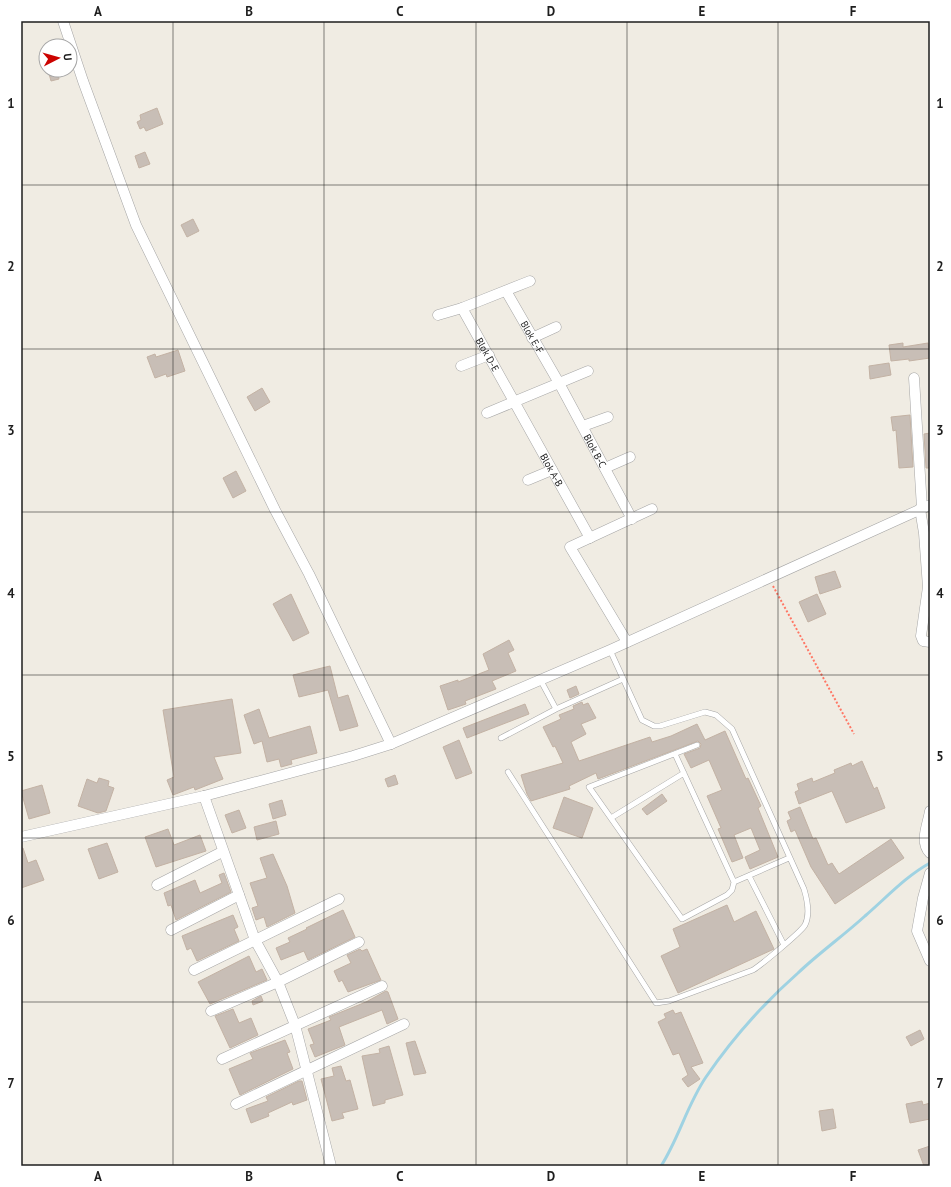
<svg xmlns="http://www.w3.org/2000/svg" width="951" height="1187" font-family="'PT Sans',sans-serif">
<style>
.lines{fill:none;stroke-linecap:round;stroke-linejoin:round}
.stream{stroke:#9fd2e2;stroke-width:3}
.building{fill:#c8beb6;stroke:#c3b2a4}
.service-casing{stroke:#a5a5a5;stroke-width:6}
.minor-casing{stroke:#a5a5a5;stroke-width:11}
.path{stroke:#ff7765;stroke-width:2;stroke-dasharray:2 2;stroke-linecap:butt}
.service{stroke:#fff;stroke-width:5}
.minor{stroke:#fff;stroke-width:10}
.grid{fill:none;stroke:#1e1e1e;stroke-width:1;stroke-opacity:0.55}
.labels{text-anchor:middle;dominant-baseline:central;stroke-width:4;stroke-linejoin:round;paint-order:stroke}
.street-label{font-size:10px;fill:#1e1e1e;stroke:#fff}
.neatline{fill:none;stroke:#1e1e1e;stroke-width:1.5}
.grid-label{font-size:13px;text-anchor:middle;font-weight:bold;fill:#1e1e1e}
</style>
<rect width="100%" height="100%" fill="#f0ece3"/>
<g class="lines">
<path class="stream" d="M661 1166C679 1138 687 1105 706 1077 732 1039 764 1003 798 973 819 953 843 936 865 916 886 898 906 876 930 863"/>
</g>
<path class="building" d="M48 70H57L59 79 51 81Z
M157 108 163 124 146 131 144 127 140 129 137 122 141 120 140 115Z
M145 152 150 164 139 168 135 156Z
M193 219 199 231 187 237 181 225Z
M903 343V347L928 343 930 358 909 361V359L891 361 889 345Z
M178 350 185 371 167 377 166 374 155 378 147 357 155 354 156 357Z
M889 363 891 375 870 379 869 366Z
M262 388 270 402 255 411 247 397Z
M910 415 913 467 899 468 896 430 893 431 891 417Z
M930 433V468H926L924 434Z
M236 471 246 491 233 498 223 478Z
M835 571 841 587 820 594 815 577Z
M291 594 309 633 293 641 273 604Z
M817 594 826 614 808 622 799 602Z
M509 640 514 650 508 653 516 671 492 681 496 689 465 701 466 704 448 710 440 686 458 680V682L489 670 483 654Z
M330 666 338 698 348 695 358 726 340 731 328 690 299 697 293 675Z
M576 686 579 694 570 698 567 690Z
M232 699 241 753 214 757 223 779 195 790 194 787 173 795 167 780 174 777 163 710Z
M582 702 583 705 588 703 596 718 581 724 586 734 571 742 579 761 650 737 652 742 671 736 697 724 705 740 725 731 746 779 748 778 761 806 758 808 778 857 750 869 745 857 760 850 751 828 734 835 743 858 732 862 718 829 721 828 707 796 722 790 709 760 691 768 684 754 700 748 701 744 698 741 598 779 596 773 569 786 570 789 531 801 527 794 521 775 563 763 555 746 553 747 543 727 561 719 559 715 574 709 573 706Z
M525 704 529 714 467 738 463 728Z
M259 709 269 738 310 726 317 753 291 760 292 764 281 767 279 759 267 762 262 741 254 744 244 715Z
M459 740 472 773 456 779 443 747Z
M862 761 874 789 877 787 885 808 846 823 832 791 799 804 795 792 799 790 797 784 812 778 813 782 835 773 834 770 851 763 852 766Z
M395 775 398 784 388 787 385 779Z
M99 778 109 781 108 786 114 788 106 811 98 813 78 806 87 779 97 783Z
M42 785 50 813 29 819 21 791Z
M662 794 667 801 647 815 642 809Z
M564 797 593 808 582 838 553 828Z
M282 800 286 815 273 819 269 804Z
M800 807 813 839 816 838 828 865 832 863 839 874 891 839 904 858 835 904 811 867 795 830 791 832 787 821 791 819 788 812Z
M239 810 246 828 232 833 225 815Z
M276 821 279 834 257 840 254 827Z
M168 829 174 845 200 835 206 851 156 867 145 837Z
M107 843 118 872 99 879 88 849Z
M21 848H23L28 863 36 860 44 880 21 888Z
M273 854 287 886 295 913 267 927 264 917 256 920 252 908 258 906 250 883 267 878 260 858Z
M224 873 231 892 176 920 171 905 168 906 164 893 195 880 200 893 222 883 219 875Z
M727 905 734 922 756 911 774 949 678 993 661 956 680 947 673 929Z
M343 910 355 937 308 960 304 951 281 960 276 948 290 942 288 938 307 929 306 928Z
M233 915 238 927 234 929 239 941 197 961 191 948 187 950 182 936Z
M360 949 362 951 367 949 381 980 348 992 342 980 339 982 334 971 351 963 347 955Z
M249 956 256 972 262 969 267 980 210 1004 198 982Z
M386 991 388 992 398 1019 387 1024 382 1010 339 1027 345 1045 315 1057 310 1045 314 1044 308 1029 331 1020 329 1017 366 1002Z
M261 996 263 1001 253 1005 252 1001Z
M233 1009 239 1023 251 1018 258 1035 230 1048 215 1016Z
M673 1010 675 1014 681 1012 703 1063 691 1067 700 1079 688 1087 682 1079 688 1075 679 1053 673 1055 658 1022 666 1018 664 1014Z
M920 1030 924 1039 911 1046 906 1037Z
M285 1040 290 1052 287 1053 293 1069 240 1095 229 1069 253 1059 250 1053Z
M415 1041 426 1073 414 1075 406 1043Z
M389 1046 403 1095 385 1100V1103L373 1106 362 1056 380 1053 379 1049Z
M341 1066 346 1081 350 1080 358 1109 342 1113 344 1118 332 1121 321 1079 334 1076 332 1068Z
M299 1081H302L307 1100 293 1105 292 1102 268 1113 269 1116 251 1123 246 1109 268 1101 266 1097Z
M922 1101 923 1105 930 1103V1119L910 1123 906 1104Z
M833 1109 836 1128 822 1131 819 1111Z
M930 1146V1166H924L918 1150Z"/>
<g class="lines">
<defs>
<path id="service" d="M541 681 556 709
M501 738 556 709 623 679
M675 754 734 882 732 890 727 895 682 919 589 787 697 745
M508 772 656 1003 669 1001 753 970C761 965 801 932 805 925 810 915 807 899 804 889L732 729 716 715 705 712 660 726H654L642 720 610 650
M611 818 684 773
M749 876 784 945
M734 882 789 858"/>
<g id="minor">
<path d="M63 21 83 81 136 225 275 510 309 574 391 744"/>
<path id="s1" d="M506 291 559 383 632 519"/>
<path id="s2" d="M462 308 590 538"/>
<path d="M438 315 462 308 530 281"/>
<path d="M532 338 556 327"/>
<path d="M461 366 489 355"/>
<path d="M914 378 922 508"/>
<path d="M487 413 588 371"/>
<path d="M583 426 608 417"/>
<path d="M605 468 630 457"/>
<path d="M528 480 552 470"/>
<path d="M920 509 924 533 928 587 921 636 923 641 930 642"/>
<path d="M627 642 570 547 652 509"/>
<path d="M204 796 255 940 278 982 295 1025 331 1166"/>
<path d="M930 811C928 824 919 842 930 853"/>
<path d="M21 837 204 796 353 756 391 744 610 650 930 505"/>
<path d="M930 873 923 898 917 931 930 961"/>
<path d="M157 885 222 852"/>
<path d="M171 930 239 895"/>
<path d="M194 970 339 899"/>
<path d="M211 1011 278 982 359 942"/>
<path d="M222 1059 382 986"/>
<path d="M236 1104 404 1024"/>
</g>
</defs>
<use href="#service" class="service-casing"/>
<use href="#minor" class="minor-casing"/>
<path class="path" d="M773 586 854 734"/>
<use href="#service" class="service"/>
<use href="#minor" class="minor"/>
</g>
<path class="grid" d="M173 21V1166M324 21V1166M476 21V1166M627 21V1166M778 21V1166M21 185H930M21 349H930M21 512H930M21 675H930M21 838H930M21 1002H930"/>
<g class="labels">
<g class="street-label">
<text stroke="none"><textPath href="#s1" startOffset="53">Blok E-F</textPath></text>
<text stroke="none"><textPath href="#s2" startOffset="53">Blok D-E</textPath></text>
<text stroke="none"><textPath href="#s1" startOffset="183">Blok B-C</textPath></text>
<text stroke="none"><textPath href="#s2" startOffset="185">Blok A-B</textPath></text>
</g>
</g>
<rect width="951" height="1187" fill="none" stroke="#ffffff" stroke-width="44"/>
<g transform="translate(58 58) rotate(84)"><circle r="19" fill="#ffffff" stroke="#a5a5a5"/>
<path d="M0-3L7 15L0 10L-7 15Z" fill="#cc0300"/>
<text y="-6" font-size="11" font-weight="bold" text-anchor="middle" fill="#1e1e1e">U</text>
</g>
<rect x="22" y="22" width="907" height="1143" class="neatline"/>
<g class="grid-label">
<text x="98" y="16">A</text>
<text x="249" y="16">B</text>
<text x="400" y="16">C</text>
<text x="551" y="16">D</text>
<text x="702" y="16">E</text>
<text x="853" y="16">F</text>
<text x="11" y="108">1</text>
<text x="940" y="108">1</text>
<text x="11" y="271">2</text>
<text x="940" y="271">2</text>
<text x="11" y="435">3</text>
<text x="940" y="435">3</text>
<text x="11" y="598">4</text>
<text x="940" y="598">4</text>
<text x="11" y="761">5</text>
<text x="940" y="761">5</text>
<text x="11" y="925">6</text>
<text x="940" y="925">6</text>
<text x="11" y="1088">7</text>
<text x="940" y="1088">7</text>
<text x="98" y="1181">A</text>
<text x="249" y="1181">B</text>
<text x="400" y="1181">C</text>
<text x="551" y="1181">D</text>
<text x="702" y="1181">E</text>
<text x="853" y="1181">F</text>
</g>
</svg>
